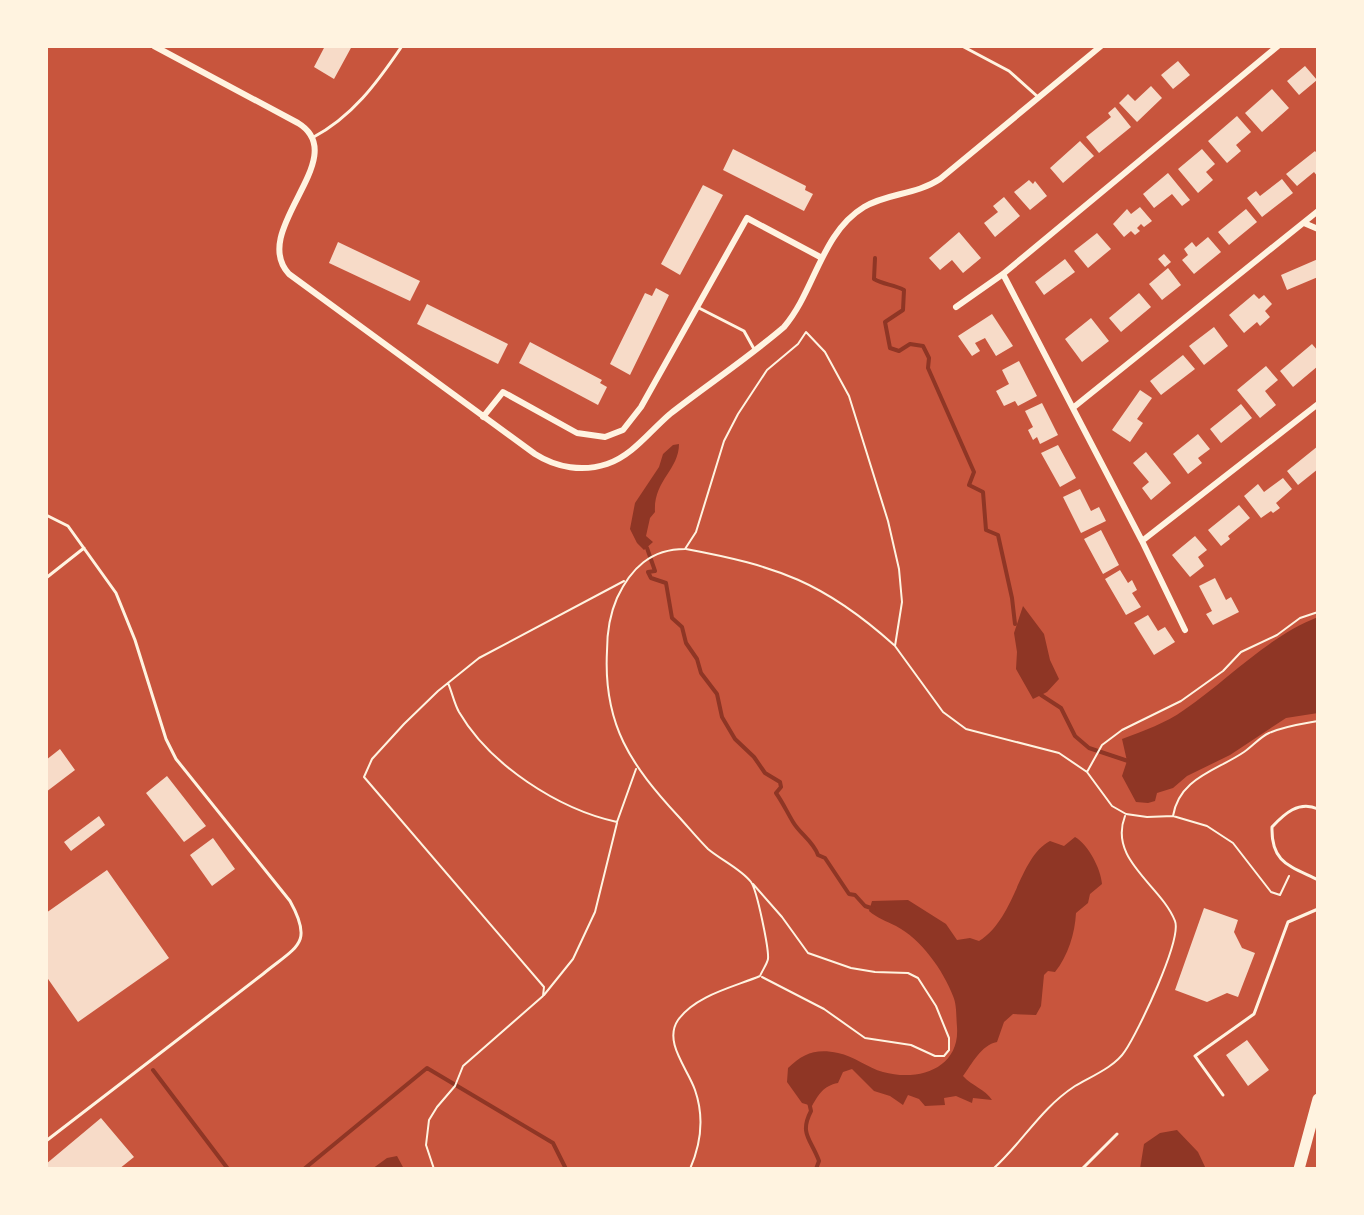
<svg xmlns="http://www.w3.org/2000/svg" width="1364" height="1215" font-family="'Roboto Serif',serif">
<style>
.water{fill:#8f3625}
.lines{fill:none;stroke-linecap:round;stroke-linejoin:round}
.stream{stroke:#8f3625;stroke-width:4}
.building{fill:#f7dbc8}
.path{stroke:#fff3e0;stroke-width:2}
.service{stroke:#fff3e0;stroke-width:3}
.minor{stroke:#fff3e0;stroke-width:6}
.motorway{stroke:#fff3e0;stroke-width:11}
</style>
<rect width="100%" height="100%" fill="#c8553d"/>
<path class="water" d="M679 444C679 470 653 481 655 512L650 518 646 536 653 542 644 550 637 543 630 529 635 503 659 467 663 454 673 445Z
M1023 606 1044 634 1050 660 1059 679 1047 692 1033 699 1016 669 1017 652 1014 633Z
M1318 617V713L1286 718 1230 755 1187 776 1173 788 1157 793 1155 801 1148 803 1136 802 1122 776 1127 761 1122 739C1143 731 1166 723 1184 710 1229 679 1267 637 1318 617Z
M1075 837C1088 844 1101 869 1102 884L1090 894 1088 903 1076 913C1075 933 1068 956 1055 972L1048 971 1044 975 1041 1006 1036 1015 1013 1014 1004 1022 997 1042C981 1045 972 1064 963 1076 972 1086 985 1089 992 1100L973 1098 972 1103 956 1096 944 1098 945 1105 925 1106 919 1099 908 1095 903 1105 890 1096 874 1091 852 1069 843 1072 838 1083C823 1086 819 1094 812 1106L802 1103 787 1082 788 1068C803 1053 817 1048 838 1053 854 1056 868 1068 883 1072 919 1082 960 1068 957 1027 956 1017 957 1005 953 996 943 970 921 939 896 926 886 921 877 918 869 911L872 901 908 900 946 924 957 940 970 938 979 941C1016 918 1018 858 1050 841L1064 846Z
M1177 1130 1198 1152 1206 1169H1140L1144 1144 1160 1133Z
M397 1156 404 1169H372L387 1158Z"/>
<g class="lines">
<path class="stream" d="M875 258 874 279C884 285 893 284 904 290L903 310 885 322 890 348 899 351 910 344 923 346 929 358 928 368 974 472 969 485 983 492 986 530 998 535 1012 598 1015 624
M647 548 655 571 648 572 651 578 666 583 672 618 682 627 686 643 697 659 701 673 717 694 722 717 735 739 754 757 765 773 780 782 781 787 776 793C783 803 787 812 793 822 800 834 813 841 818 855L825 858 849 894 855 895 865 906 874 909
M1041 695 1061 708 1075 736 1089 748 1128 761
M153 1070 228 1169
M809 1102 811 1111C799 1134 811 1139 819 1161L816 1169
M304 1169 427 1068 553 1143 566 1169"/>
</g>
<path class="building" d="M325 46H352L334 79 314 67Z
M1178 61 1190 75 1173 89 1161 75Z
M1305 66 1317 80 1299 95 1287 81Z
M1151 86 1162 98 1137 122 1119 103 1128 94 1135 101Z
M1272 89 1289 108 1262 132 1245 113Z
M1115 107 1131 127 1099 153 1086 137 1111 117 1108 113Z
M1237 116 1251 132 1236 145 1241 151 1227 163 1208 141Z
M1080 141 1094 156 1063 183 1050 168Z
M733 149 806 186 805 190 813 194 804 211 723 170Z
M1202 149 1215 164 1206 172 1213 180 1198 193 1178 169Z
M1315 151 1318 155V177L1314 172 1297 186 1286 174Z
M1168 173 1190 200 1182 206 1172 194 1154 208 1143 194Z
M1282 179 1293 193 1262 217 1247 198 1256 191 1260 196Z
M1029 180 1033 184 1035 181 1047 196 1030 210 1014 192Z
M703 185 723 195 680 275 661 264Z
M1004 197 1020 216 995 237 984 223 998 212 993 206Z
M1140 207 1152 221 1144 227 1141 224 1137 228 1140 231 1135 235 1131 231 1124 237 1113 224 1127 209 1131 214Z
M1246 209 1257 222 1229 245 1218 232Z
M959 232 981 258 963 273 952 260 940 270 929 258Z
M1097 233 1111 249 1088 268 1074 251Z
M1208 237 1221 252 1194 274 1182 260 1188 255 1184 249 1192 242 1196 247Z
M338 242 420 281 410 301 329 263Z
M1164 254 1171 262 1165 267 1158 259Z
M1065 259 1075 272 1044 295 1035 282Z
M1318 259V277L1287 290 1281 275Z
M1168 268 1181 285 1162 300 1149 284Z
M656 288 669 295 630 375 610 364 645 293 652 296Z
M1139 293 1151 307 1121 332 1109 318Z
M1254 294 1259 299 1264 295 1272 304 1265 311 1270 317 1260 326 1257 322 1244 333 1229 315Z
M427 304 508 344 498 364 417 324Z
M992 314 1013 346 996 356 985 338 975 343 980 351 972 356 958 336Z
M1091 318 1109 341 1082 362 1065 339Z
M1214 327 1228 346 1204 365 1189 346Z
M530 342 602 380 600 383 607 387 598 405 519 363Z
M1312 344 1318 351V366L1293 387 1280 371Z
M1183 355 1195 369 1161 395 1150 381Z
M1019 361 1037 396 1018 406 1015 401 1004 406 996 391 1009 384 1002 370Z
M1266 366 1278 380 1265 391 1276 405 1260 418 1237 390Z
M1140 390 1152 398 1137 419 1143 423 1130 442 1112 430Z
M1042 403 1058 435 1040 444 1037 437 1033 440 1028 430 1033 427 1025 411Z
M1241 404 1252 418 1221 443 1210 429Z
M1198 434 1210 449 1198 458 1202 463 1188 474 1173 454Z
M1058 445 1076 478 1060 487 1041 453Z
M1318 446V469L1298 485 1287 471Z
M1146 452 1171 483 1151 500 1142 488 1149 482 1133 463Z
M1283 478 1292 489 1276 503 1280 508 1273 513 1271 511 1261 518 1244 496 1258 484 1264 492Z
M1080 489 1091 511 1099 507 1106 521 1081 533 1063 497Z
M1239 505 1250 518 1228 536 1230 539 1221 546 1208 530Z
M1101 530 1119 565 1103 574 1084 539Z
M1195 536 1207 550 1198 557 1204 566 1190 577 1172 555Z
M1120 570 1128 583 1132 580 1137 590 1132 593 1141 607 1126 615 1105 579Z
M1215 578 1226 600 1231 597 1239 612 1213 625 1206 614 1212 611 1199 586Z
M1148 615 1158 631 1165 627 1175 642 1154 655 1134 623Z
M60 749 75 770 46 792V760Z
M167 776 206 826 184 842 146 793Z
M99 816 105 825 71 851 64 842Z
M213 838 235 869 212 886 190 855Z
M107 870 169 958 78 1022 46 976V913Z
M1204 908 1238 920 1234 932 1242 948 1255 953 1238 997 1227 993 1207 1002 1175 990Z
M1247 1040 1269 1070 1248 1086 1226 1055Z
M101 1118 134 1157 119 1169H46V1164Z"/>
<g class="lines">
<path class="path" d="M686 549C777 566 824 582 894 645
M448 683C452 692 454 703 459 712 490 765 558 809 617 822L636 769
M1087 772 1102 745 1122 730 1181 701 1223 671 1241 652 1277 635 1300 618 1318 612
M1173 816C1179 778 1216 771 1244 752 1253 746 1260 737 1269 733 1285 726 1301 724 1318 721
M753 884 782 917 808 953 851 968 875 972 908 973 918 978 936 1006 949 1038V1050L944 1056H935L911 1045 865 1038 824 1009 762 977
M544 995 573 959 595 912 617 823
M434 1169 426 1145 429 1120 437 1107 455 1086 463 1066 543 996 544 987 364 777 372 759 404 724 438 691 479 658 624 581
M690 1169C701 1144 704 1116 695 1090 688 1069 663 1042 678 1020 696 995 734 987 760 976 762 971 767 964 768 959 769 949 757 890 751 882 741 869 721 860 708 849 698 839 689 828 679 817 631 765 603 725 607 651 607 634 610 614 617 598 631 568 651 549 685 549L696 532 724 441 738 414 767 370 798 344 806 332 825 352 849 396 888 521 899 569 902 602 895 646 943 712 966 729 1059 753 1087 772 1112 806 1126 814 1147 817 1173 816 1207 826 1233 843 1271 892 1280 895 1289 876
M993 1169C1023 1142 1040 1109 1075 1086 1090 1077 1115 1067 1125 1051 1138 1032 1182 940 1175 921 1161 885 1108 860 1125 816"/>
<path class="service" d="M962 46 1009 71 1038 97
M312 138C352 117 377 83 402 46
M699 308 744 331 754 349
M46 515 68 526 116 593 135 640 166 739 176 759 290 901C314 944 297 946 263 974L46 1141
M46 578 84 548
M1318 809C1299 800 1284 814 1272 827 1271 863 1290 866 1318 880
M1223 1095 1195 1056 1254 1014 1288 922 1318 909
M1082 1169 1117 1134"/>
<path class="minor" d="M154 46 298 123C354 157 248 230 289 274L535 454C557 468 583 472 607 464 632 456 650 431 670 414 707 385 748 358 784 327 815 291 821 233 864 207 887 193 916 195 940 179L1101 46
M1304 223 1318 229
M1003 274 1142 541 1185 630
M956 307 1003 274 1278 46
M1074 407 1318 211
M483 417 503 392 577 433 605 437 623 430 641 407 747 218 822 258
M1142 541 1318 404"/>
<path class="motorway" d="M1299 1169 1318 1099"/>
</g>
<rect width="1364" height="1215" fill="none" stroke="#fff3e0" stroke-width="96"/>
</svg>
